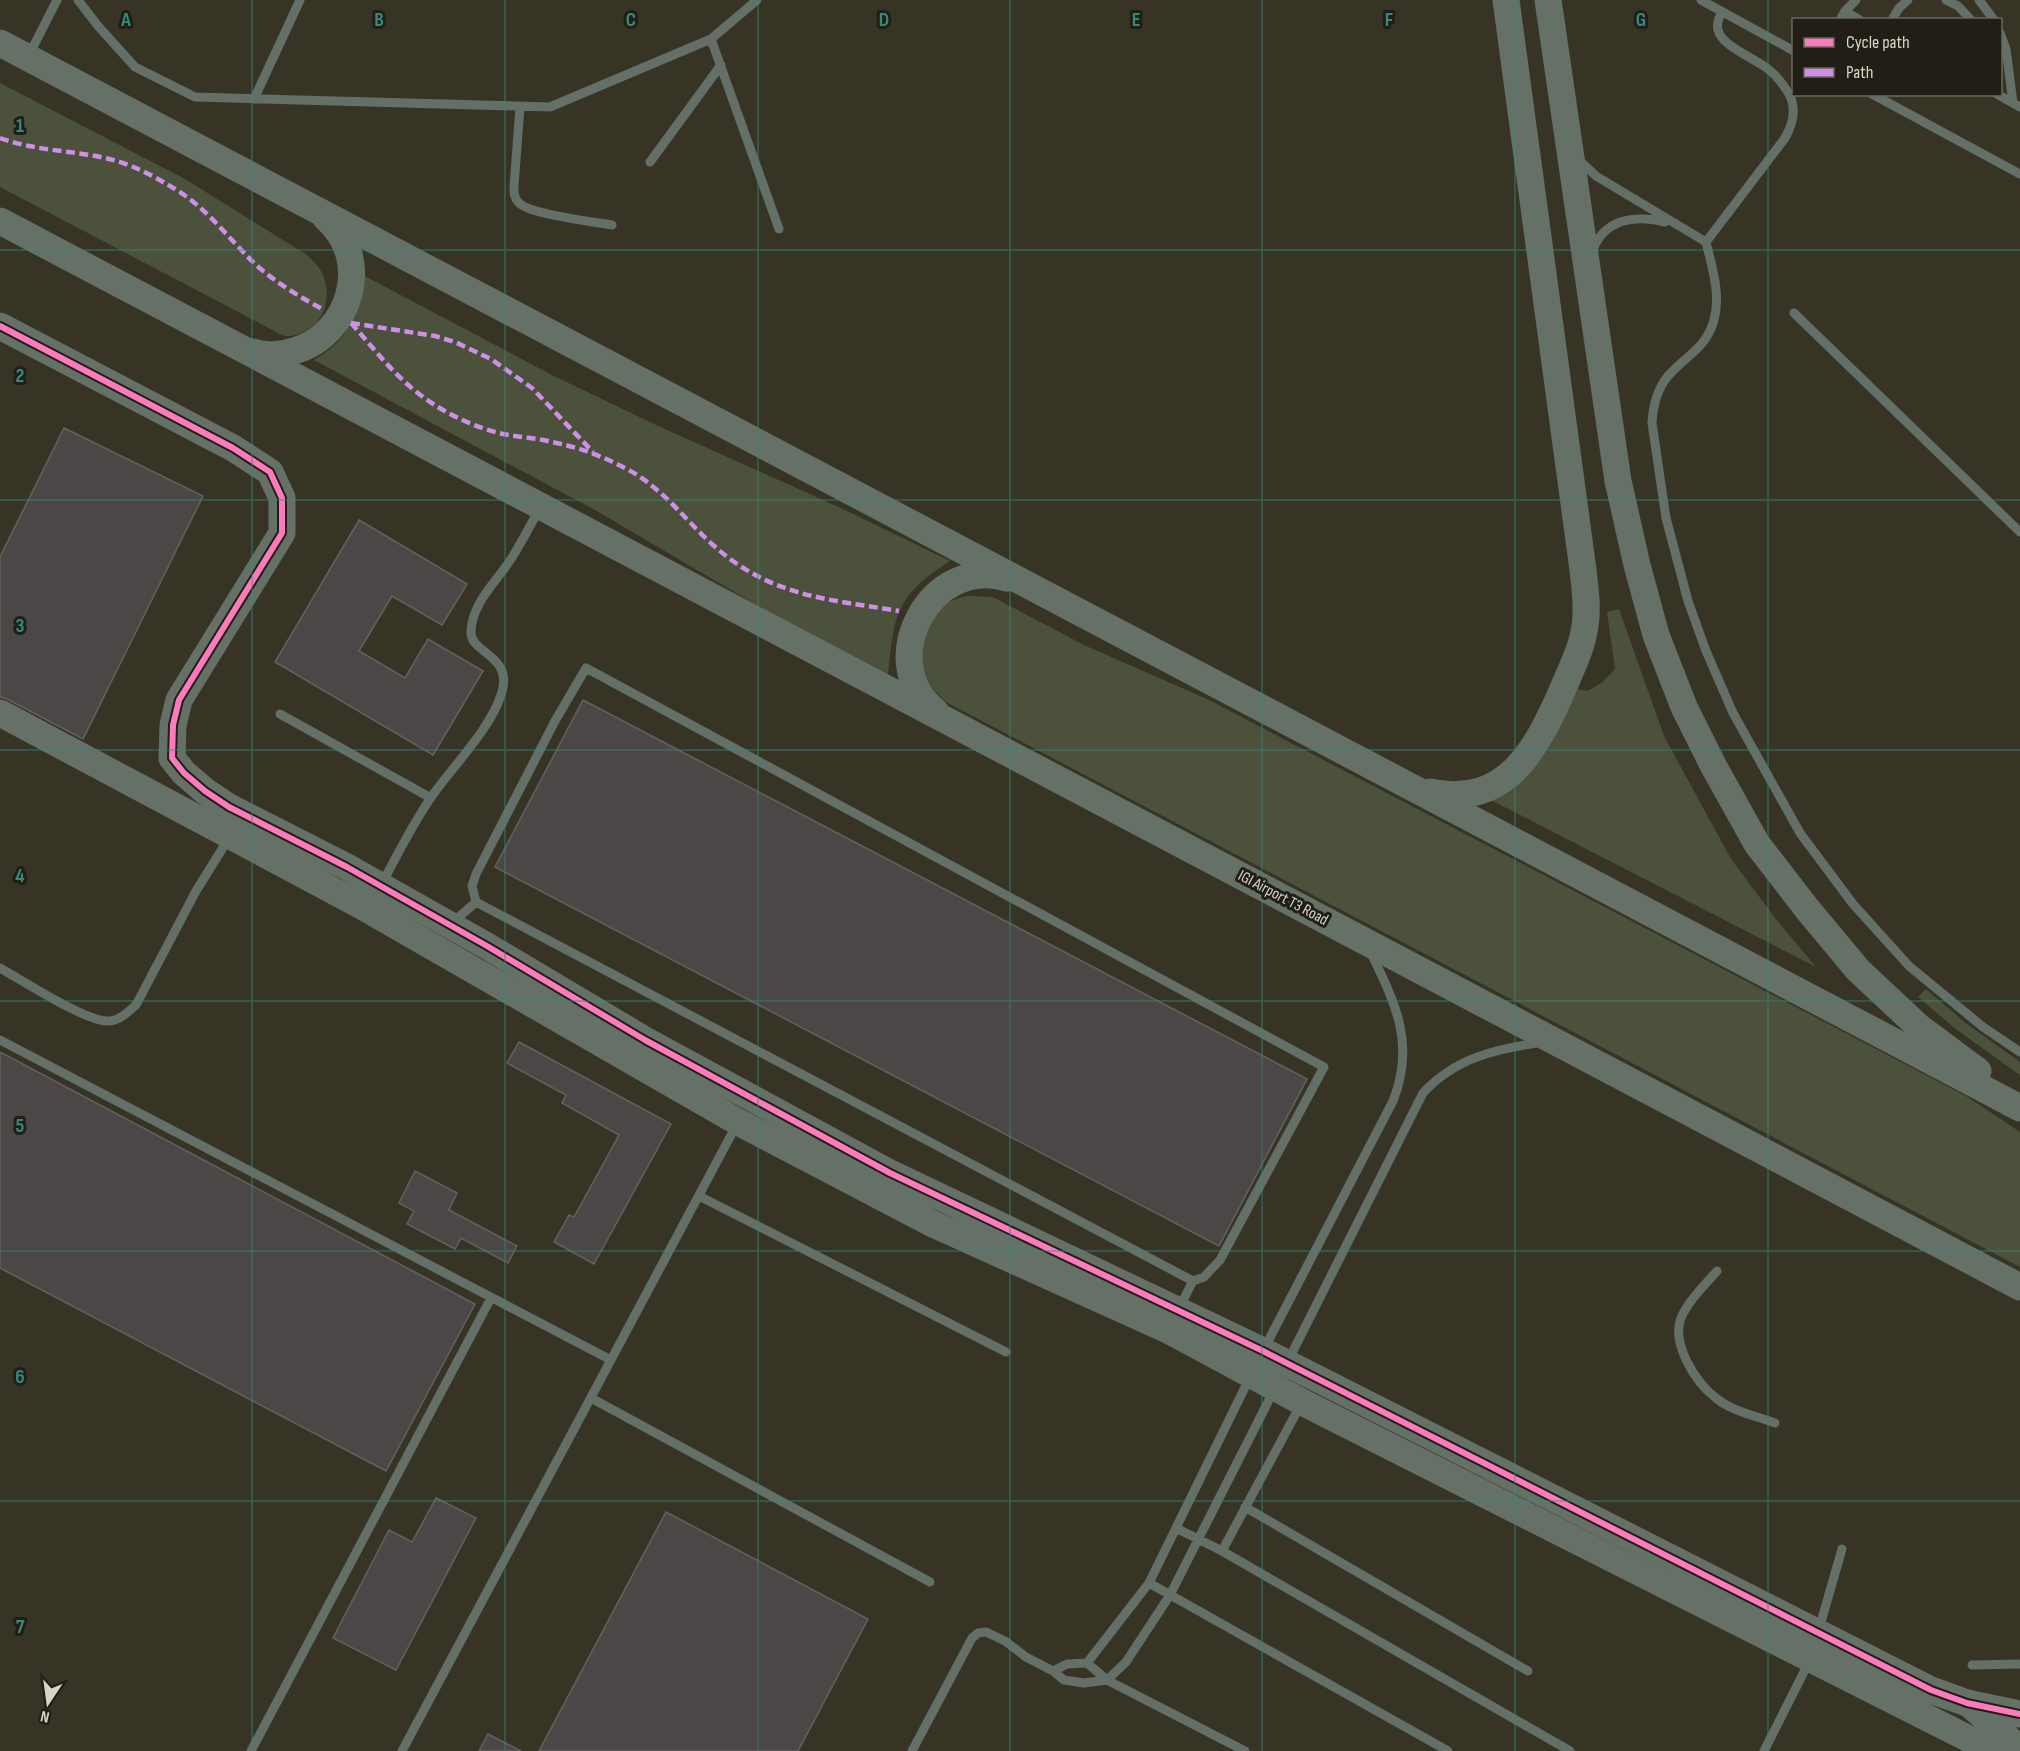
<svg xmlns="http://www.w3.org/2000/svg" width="2020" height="1751" font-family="'Sofia Sans Condensed',sans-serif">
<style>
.green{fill:#4b513a}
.building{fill:#4a4746;stroke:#646160;stroke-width:1.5}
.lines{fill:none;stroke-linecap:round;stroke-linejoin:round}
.lane{stroke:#646f67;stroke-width:9}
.secondary{stroke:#657067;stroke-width:27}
.quiet{stroke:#ce8fe9;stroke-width:4.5;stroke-dasharray:9 4.5;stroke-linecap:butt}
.cycleway-casing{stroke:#211f15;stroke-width:10}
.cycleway{stroke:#fd7abc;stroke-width:6}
.grid{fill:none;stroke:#378980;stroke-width:1.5;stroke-opacity:0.55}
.labels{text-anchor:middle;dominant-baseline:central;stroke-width:6;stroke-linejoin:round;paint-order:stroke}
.street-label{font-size:16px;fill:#d8d5c7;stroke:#211f15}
.grid-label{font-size:20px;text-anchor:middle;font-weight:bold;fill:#378980;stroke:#211f15;stroke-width:6;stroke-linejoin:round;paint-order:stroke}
</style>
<rect width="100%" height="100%" fill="#373426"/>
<path class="green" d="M0 83 185 179 307 255C313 261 319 266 322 273 332 294 326 321 305 331 297 335 290 338 282 335L0 187Z
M357 272 550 374 656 425 843 509 950 561C895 596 894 615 888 677L799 630 595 510 314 360C356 334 353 318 357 272Z
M968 596 993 597 1084 645 1207 699 1966 1096 2020 1132V1267L946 702C941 697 934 691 930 685 917 663 919 627 938 609 946 601 957 598 968 596Z
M1619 609 1664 736 1731 859 1776 919 1816 967 1491 800C1505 790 1521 781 1533 768 1554 748 1564 715 1576 689L1588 691 1604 681 1615 669 1607 612Z
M1926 989 1963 1021 2020 1062V1075L1957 1030 1918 997Z"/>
<path class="building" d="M64 428 203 496 83 739 7 699 0 697V557Z
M359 520 467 584 442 625 392 596 359 651 405 678 428 639 483 671 433 755 275 662Z
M583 700 1307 1079 1219 1246 495 867Z
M519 1042 671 1124 594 1264 554 1242 569 1215 574 1217 619 1135 562 1103 566 1095 507 1063Z
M0 1052 475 1304 386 1471 0 1268Z
M415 1171 457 1193 449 1210 517 1246 508 1263 461 1238 455 1249 407 1224 414 1211 399 1203Z
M436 1498 476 1518 396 1670 333 1638 389 1530 412 1542Z
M666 1512 868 1619 798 1751H539Z
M488 1734 521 1751H479Z"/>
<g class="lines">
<path class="lane" d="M78 0 98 26 135 67 195 97 550 107 711 39 757 0
M1701 0 1794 51
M1946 0 1958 6 1971 20
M1979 0 1994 20
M1845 11 1860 20
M1840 20 1845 11 1856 0
M1892 20 1899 8 1908 0
M2000 33 2006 49 2013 103
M711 39 779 229
M29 55 57 0
M1872 94 2020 174
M1997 94 2020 107
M254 99 300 0
M520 107 514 186C514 193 514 198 519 203 529 214 594 222 612 225
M1578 159 1596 176 1706 242C1712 267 1721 294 1714 320 1706 349 1686 355 1668 376 1657 389 1653 406 1652 423L1666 518 1688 601 1706 651 1733 713 1800 833 1853 904 1909 966 1983 1027 2020 1052
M650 162 721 65
M1706 242 1785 138C1793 124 1797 109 1789 94 1783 84 1777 76 1768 69 1755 58 1722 47 1718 30 1716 23 1719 17 1722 12
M1592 252C1604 218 1635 215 1665 222
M1794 313 2020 532
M280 714 431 798
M382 883C398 854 413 823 432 796 454 765 490 729 501 695 515 654 469 654 471 631 472 602 499 579 513 556 522 541 531 524 540 508
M452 923 476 902 1193 1281 1204 1277 1220 1260 1324 1067 586 668 555 721 476 874 472 886 476 902
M0 968C22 980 86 1022 108 1021 119 1021 128 1012 136 1005L196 891 229 838
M0 1040 611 1360
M699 1196 1006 1352
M1717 1271C1704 1286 1689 1300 1681 1318 1671 1344 1696 1383 1716 1398 1731 1411 1756 1416 1775 1423
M1179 1308 1193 1281
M1264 1349 1393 1101C1416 1043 1395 1003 1370 951
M1288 1361 1423 1093C1456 1057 1497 1049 1543 1042
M591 1398 930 1582
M1245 1507 1528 1671
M1176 1528 1222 1551 1570 1751
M1222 1551 1301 1404
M1149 1583 1448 1751
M1819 1629 1842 1549
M1087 1663 1107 1680 1245 1751
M1972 1665 2020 1664
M1053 1671 1067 1664 1087 1663 1149 1583 1250 1377
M251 1751 491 1298
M402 1751 737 1124
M912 1751 972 1638 978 1633 986 1632 1005 1641 1026 1657 1053 1671 1064 1680 1084 1683 1107 1680 1126 1662 1170 1595 1274 1390
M1764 1751 1809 1662"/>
<path class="secondary" d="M1548 0 1618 481 1637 565 1656 635 1684 707 1714 767 1757 844 1808 910 1858 970 1919 1027 1978 1071
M0 43 2020 1108
M0 221 2020 1287
M0 326 233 448 270 472 282 498V533L179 700 173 725 172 758 184 773 205 791 229 807 347 867 487 946 645 1040 890 1173 1263 1351 1931 1690 1967 1703 2020 1714
M253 352C265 356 281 355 294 351 351 335 373 259 326 218
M935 711C874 662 930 555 1007 578
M0 713 360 905 738 1122 933 1224 1170 1331 1302 1402 1993 1751
M1430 792C1506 808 1536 750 1562 691 1571 669 1582 649 1585 626 1588 607 1585 589 1583 570L1506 0
M1968 1703 2020 1749"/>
<path class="quiet" d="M0 138C38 152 78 150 117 161 137 167 157 178 175 189 207 208 229 239 255 264 276 283 300 297 324 310
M351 323C369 343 386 365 406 383 432 407 468 426 503 434 519 437 536 438 552 442 578 447 602 456 625 468 662 487 683 518 713 545 771 597 827 599 899 611
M351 323 435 336 455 342 491 359 532 388 593 452"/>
<defs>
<path id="cycleway" d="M0 326 233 448 270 472 282 498V533L179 700 173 725 172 758 184 773 205 791 229 807 347 867 487 946 645 1040 890 1173 1263 1351 1931 1690 1967 1703 2020 1714"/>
</defs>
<use href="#cycleway" class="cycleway-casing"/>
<use href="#cycleway" class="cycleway"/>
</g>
<path class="grid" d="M252 0V1751M505 0V1751M758 0V1751M1010 0V1751M1262 0V1751M1515 0V1751M1768 0V1751M0 250H2020M0 500H2020M0 750H2020M0 1001H2020M0 1251H2020M0 1501H2020"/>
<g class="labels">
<g class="street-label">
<text transform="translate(1283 898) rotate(28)">IGI Airport T3 Road</text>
</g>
</g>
<g class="grid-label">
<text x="126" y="26">A</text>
<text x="379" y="26">B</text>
<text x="631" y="26">C</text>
<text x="884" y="26">D</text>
<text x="1136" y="26">E</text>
<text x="1389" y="26">F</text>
<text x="1641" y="26">G</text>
<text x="20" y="132">1</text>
<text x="20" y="382">2</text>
<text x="20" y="632">3</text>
<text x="20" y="882">4</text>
<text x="20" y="1132">5</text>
<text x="20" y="1383">6</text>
<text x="20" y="1633">7</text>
</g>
<rect x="1792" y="18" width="210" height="78" fill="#211f15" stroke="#6a685c" stroke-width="1.5"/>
<rect x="1804" y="38" width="30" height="9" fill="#fd7abc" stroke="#6a685c" stroke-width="1.5"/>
<text x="1846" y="48" font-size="18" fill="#d8d5c7">Cycle path</text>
<rect x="1804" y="68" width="30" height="9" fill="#ce8fe9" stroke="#6a685c" stroke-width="1.5"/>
<text x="1846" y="78" font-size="18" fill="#d8d5c7">Path</text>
<g transform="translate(48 1703) rotate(193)" stroke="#211f15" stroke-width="4.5" paint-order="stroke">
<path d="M0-4.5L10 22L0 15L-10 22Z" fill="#d8d5c7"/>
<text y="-9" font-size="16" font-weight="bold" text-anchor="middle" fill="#d8d5c7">N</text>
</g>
</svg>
